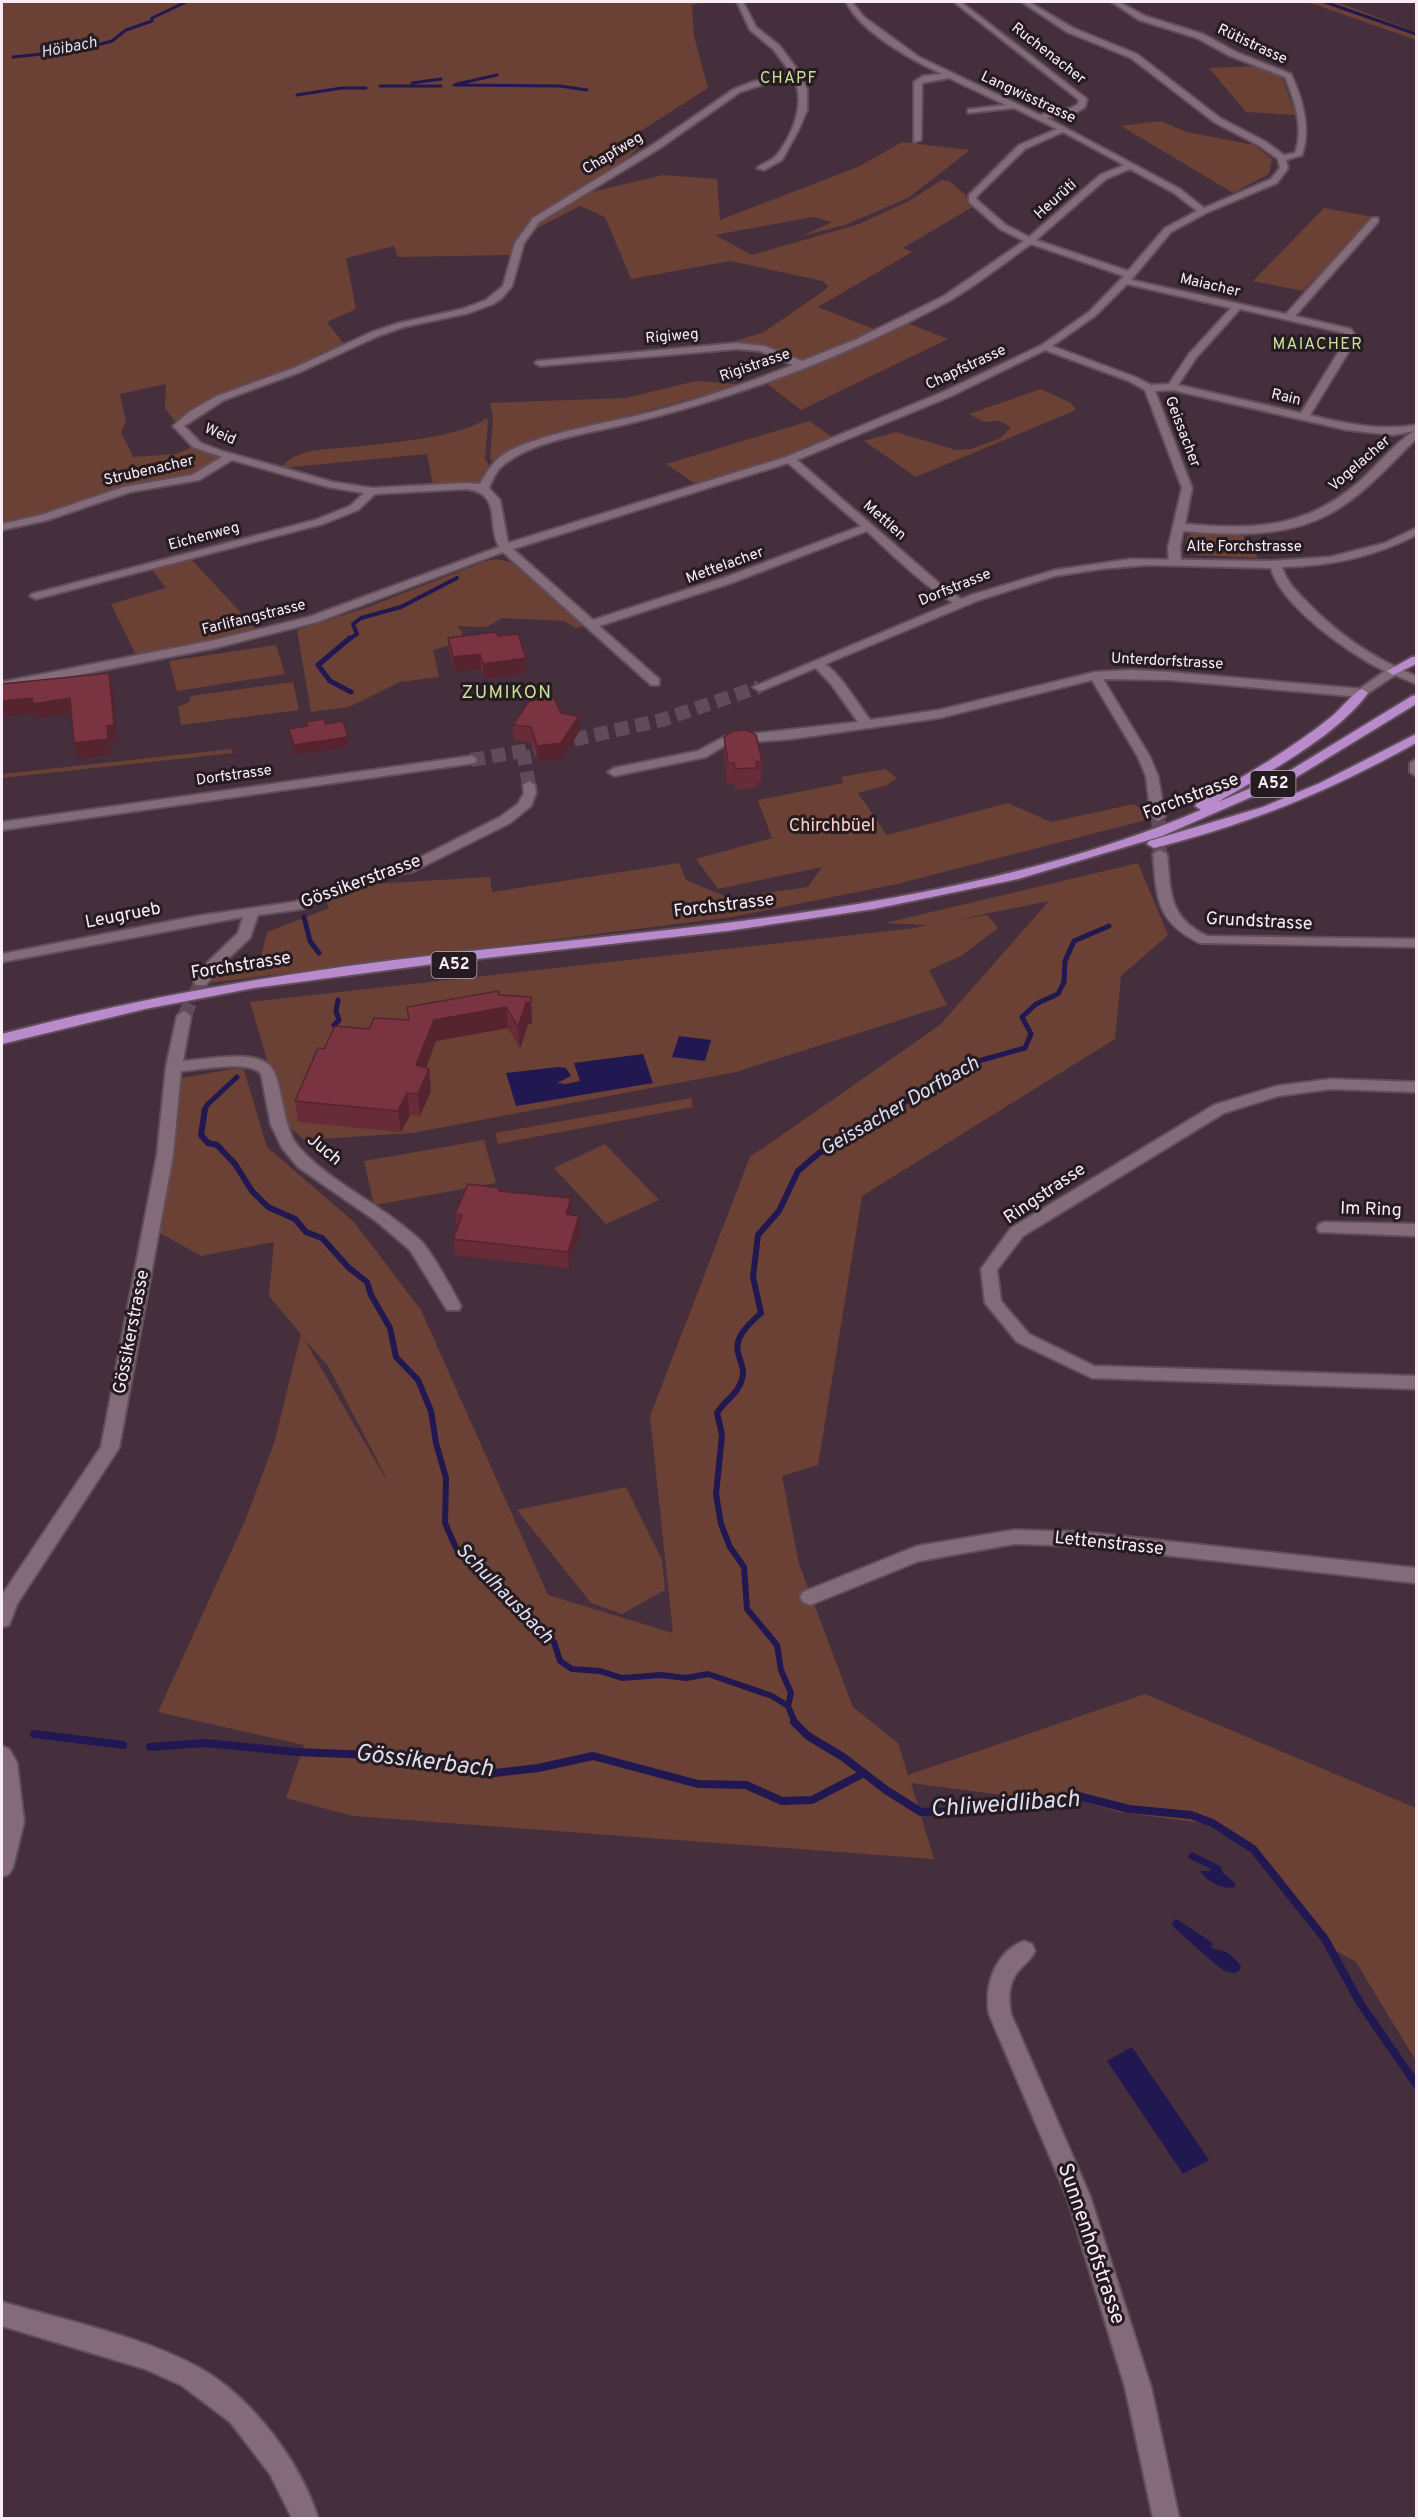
<svg xmlns="http://www.w3.org/2000/svg" width="1418" height="2520" font-family="Overpass,sans-serif">
<style>
.green{fill:#6a4134;fill-rule:evenodd}
.water{fill:#221851}
.lines{fill:none;stroke-linecap:round;stroke-linejoin:round}
.stream-far4{stroke:#221851;stroke-width:3}
.stream-far3{stroke:#221851;stroke-width:4}
.stream-far2{stroke:#221851;stroke-width:5}
.stream-far1{stroke:#221851;stroke-width:6}
.stream{stroke:#221851;stroke-width:8}
.minor-tunnel{stroke:#604b58;stroke-width:14;stroke-dasharray:14 7;stroke-linecap:butt}
.tertiary-tunnel{stroke:#604b58;stroke-width:14;stroke-dasharray:14 7;stroke-linecap:butt}
.minor-casing{stroke:#604e5a;stroke-width:4}
.tertiary-casing{stroke:#604e5a;stroke-width:4}
.trunk-casing{stroke:#604e5a;stroke-width:4}
.minor{fill:#846b7a;fill-rule:evenodd}
.tertiary{fill:#846b7a;fill-rule:evenodd}
.trunk{fill:#b98bcc;fill-rule:evenodd}
.wall{fill:#682c38}
.shaded-wall{fill:#55242e}
.building{fill:#793341;stroke:#55242e;stroke-width:1.5}
.labels{text-anchor:middle;dominant-baseline:central;stroke-width:6;stroke-linejoin:round;paint-order:stroke}
.far-street-label{font-size:15px;fill:#faecf4;stroke:#251b21}
.far-water-label{font-size:16px;font-style:italic;fill:#dedef1;stroke:#251b21}
.far-neighbourhood-label{font-size:16px;letter-spacing:1.5px;fill:#cae298;stroke:#251b21}
.shield{fill:#251b21;stroke:#baadb5;stroke-width:1.5}
.shield-label{font-size:16px;font-weight:bold;fill:#faecf4}
.far-quarter-label{font-size:18px;letter-spacing:1.5px;fill:#cae298;stroke:#251b21}
.street-label{font-size:18px;fill:#faecf4;stroke:#251b21}
.park-label{font-size:18px;fill:#fbd0c3;stroke:#251b21}
.water-label{font-size:20px;font-style:italic;fill:#dedef1;stroke:#251b21}
.near-street-label{font-size:21px;fill:#faecf4;stroke:#251b21}
.near-water-label{font-size:24px;font-style:italic;fill:#dedef1;stroke:#251b21}
</style>
<rect width="100%" height="100%" fill="#452f3d"/>
<path class="green" d="M2 2H704L692 5 694 36 708 88 625 141 640 146 628 158 570 197 663 175 717 179 720 220 858 167 902 142 970 150 908 198 845 225 802 236 832 222 813 217 715 235 752 255 859 224 909 201 942 180 949 181 966 195V198L974 206 903 248 912 252 818 307 879 331 809 360H797L776 351 726 344 764 332 825 290 828 286 823 281 730 261 631 279 605 217 580 206 522 236 515 255 398 257 394 246 346 258 356 309 327 322 347 348 296 370 240 388 178 426 165 408 166 384 120 394 126 422 121 432 133 457 176 454 197 445 230 457 195 478 128 489 44 518 2 527Z
M1308 2H1337L1416 32V40Z
M1258 66 1282 77 1296 115 1246 112 1209 68Z
M1160 121 1187 132 1254 145 1272 159 1269 174 1233 193 1121 126Z
M1324 208 1373 217 1303 291 1253 281Z
M907 323 948 339 801 410 765 382 857 347Z
M696 381 735 384 734 387 524 444 508 453 495 463 490 459 493 418 490 403 626 398Z
M1041 389 1071 403 1076 410 916 477 864 441 896 432 956 450 971 449 1001 438 1011 427 999 421 984 422 969 414Z
M486 418 488 421 485 459 489 465 482 482 474 485H433L427 454 281 468C297 447 328 450 351 447 382 444 465 437 486 418Z
M809 421 834 438 794 454 697 485 666 464Z
M1241 533 1258 558 1196 555 1185 549 1187 536 1191 534Z
M191 559 257 630 136 655 111 604 166 588 152 570Z
M496 559 514 563 583 626 576 628 564 621 502 618 487 627 457 626 462 632V642L433 650 439 677 400 682 349 707 311 712 297 630 368 607 483 562Z
M276 645 285 674 177 691 169 661Z
M293 682 299 710 181 725 178 707 189 702 191 696Z
M232 749 233 753 2 778V774Z
M885 769 897 778 887 785 858 793 887 835 1008 803 1051 822 1134 804 1154 818 897 884 732 917 208 983 220 970H255L260 961 267 932 329 908 326 902 371 884 490 877 492 892 679 863 686 880 729 898 808 887 822 867 718 889 696 859 772 838 758 800 843 783 841 777Z
M1138 863 1168 935 1121 976 1115 1039 862 1196 818 1465 782 1476 799 1564 853 1707 898 1743 908 1775 1145 1694 1416 1808V2061L1356 1962 1327 1946 1249 1851 1203 1823 1119 1812 1080 1801 1057 1802 911 1783 934 1859 353 1816 286 1798 304 1745 158 1712 245 1521 275 1440 301 1334 269 1296 274 1242 201 1256 160 1233 182 1078 243 1067 267 1147 354 1222 421 1310 548 1595 673 1633 650 1416 750 1157 940 1025 1049 901 950 921 987 915 998 928 961 956 929 970 947 1005 736 1072 412 1133 304 1140 286 1124 250 1002 915 928 927 925 885 923ZM304 1339 328 1366 386 1477H385Z
M691 1098 693 1107 498 1144 495 1133Z
M484 1140 496 1183 374 1205 364 1161Z
M605 1144 659 1200 606 1224 554 1168Z
M626 1487 662 1560 665 1590 622 1614 591 1603 517 1510Z"/>
<path class="water" d="M679 1036 711 1040 705 1061 672 1057Z
M643 1054 653 1083 516 1106 506 1073 559 1067 566 1068 571 1076 557 1083 566 1084 580 1081 574 1063Z
M1192 1852 1220 1866 1223 1873 1235 1883V1887C1223 1890 1207 1882 1200 1871H1210L1211 1869 1188 1858 1189 1854Z
M1176 1919C1181 1922 1211 1941 1213 1944L1211 1948C1227 1952 1230 1952 1241 1966L1239 1971 1234 1973C1231 1972 1228 1972 1225 1971 1220 1969 1175 1929 1172 1925L1173 1921Z
M1132 2047 1209 2160 1183 2174 1107 2061Z"/>
<g class="lines">
<path class="stream-far4" d="M1325 2 1416 34
M13 57 72 51 87 44H101L112 41 126 30 152 21V18L186 2
M412 83 441 79
M457 84 497 75
M454 85 560 86 587 90
M380 86H441
M297 95 342 88H366"/>
<path class="stream-far3" d="M348 640 357 634 353 624 361 618 401 607 457 578"/>
<path class="stream-far2" d="M350 638 318 665 330 681 351 692
M304 917 310 941 319 953
M334 1025 339 1020 336 1011 338 1000
M204 1110 208 1104 237 1077
M897 1110 911 1097 923 1096 960 1077 968 1064 1025 1048 1031 1034 1022 1017 1036 1004 1058 994 1064 982 1065 961 1074 941 1109 926"/>
<path class="stream-far1" d="M205 1109 201 1135 208 1143 217 1145 235 1164 252 1191 268 1207 295 1219 306 1232 322 1238 349 1268 367 1282 371 1295 390 1328 396 1357 418 1380 431 1411 436 1443 446 1478 445 1523 456 1548 476 1559 525 1621 554 1642 560 1661 572 1669 600 1671 622 1678 661 1675 686 1678 708 1674 772 1696 788 1706
M788 1706 791 1693 781 1670 777 1645 747 1609 744 1567 730 1547 721 1524 716 1494 722 1435 717 1413C724 1401 739 1393 742 1379 745 1370 741 1364 739 1356 732 1338 749 1324 761 1313L753 1277 758 1235 779 1211 798 1171 819 1153 888 1119 898 1109
M788 1706 795 1723"/>
<path class="stream" d="M794 1722 808 1736 843 1757 886 1790 921 1812 965 1811 1078 1796 1129 1809 1191 1815 1212 1823 1253 1849 1325 1939 1360 2003 1416 2084
M34 1734 123 1745
M150 1747 205 1743 296 1752 421 1757 486 1774 538 1768 593 1756 698 1784 746 1785 782 1801 812 1800 864 1773"/>
<path class="minor-tunnel" d="M523 751 529 785
M1158 817 1160 854
M184 1016 201 982"/>
<path class="tertiary-tunnel" d="M471 760 523 751 662 720 759 687"/>
<defs>
<path id="minor" d="M737 2H743L756 27 779 45 797 69 807 89V110L799 129 782 160 764 170 757 168C763 163 772 161 777 155 793 134 806 103 794 79L774 81 740 92 660 148 539 222 524 243 512 286 502 298 493 304 469 313 404 327 378 336 300 372 224 400 184 426 201 443 222 451 333 482 372 488 466 483 480 484C488 469 497 456 513 449 559 429 611 423 659 410 704 398 750 382 793 365L760 351 737 349 540 366 535 363 537 361 737 343 765 346 802 361 857 339 944 296 1024 241 1000 229 969 202V195L1019 145 1057 129 1014 108 968 113V109H971L1006 105 949 78 922 83 921 140 914 142V82L923 76 942 74C910 59 862 33 846 2H852L864 17 919 57 1040 115 1071 108 1078 104 1079 100 954 2H961L1087 99 1085 107 1077 112 1047 118 1180 189 1204 208 1271 179 1280 168 1278 159 1260 146 1214 122 1131 58 1067 32 1022 2H1029L1073 28 1137 54 1220 118 1266 142 1284 155 1295 153C1304 127 1295 102 1285 77L1230 56 1197 38 1139 20 1112 2H1119L1145 16 1203 34 1236 52 1291 74C1303 100 1311 128 1302 155L1286 160 1288 168 1277 183 1206 213 1171 232 1131 280 1286 314 1372 218H1378V222L1295 316 1351 329 1357 338 1310 415C1345 424 1380 431 1416 425V439C1389 465 1363 496 1329 514 1285 538 1231 535 1183 531L1180 548 1181 562 1175 565 1169 562 1168 548 1182 488 1145 390 1129 381 1045 350 951 396 797 460 947 590 965 601V605C947 609 883 546 867 531L734 582 599 626 659 679V685H651L503 552 317 622 215 648 2 690V682L215 640 309 617 499 547C486 522 503 494 466 489L375 494 358 510 323 524 36 599 30 596 32 594 315 520 350 506 364 493 328 487 232 460 199 480 130 492 48 520 2 530V524L41 515 124 487 192 475 222 457 193 447 173 426 189 412 217 396 294 368 372 332 399 323 462 309 486 300 503 286 515 243 533 218 654 144 734 89 752 82 792 74 773 49 750 30ZM1063 132 1124 165 1100 175 1029 237 1006 225 976 199 977 196 1025 149ZM1130 169 1174 193 1197 211 1165 228 1128 271 1036 240 1106 179ZM1031 244 1124 276 1089 312 1042 345 943 392 786 457 508 543 500 500 489 488C492 481 495 473 500 468 528 441 590 433 627 424 738 397 848 356 949 301 977 285 1004 263 1031 244ZM1127 284 1231 308 1189 354 1169 384 1151 385 1135 377 1052 346 1095 316ZM1240 309 1344 333 1347 338 1301 413 1178 385 1196 358ZM1172 390 1347 430 1394 435 1414 431C1394 444 1378 465 1360 481 1306 529 1253 530 1185 524L1192 488 1155 391ZM788 463 861 526 726 577 593 620 513 549Z
M818 660C836 666 858 704 870 720L939 710 1095 672 1132 670 1169 672 1362 689 1368 693 1362 697 1169 680 1103 679 1150 757 1158 776 1165 817 1158 821 1151 817 1146 776 1138 757 1092 680 939 718 791 739 727 744 706 757 614 776 608 772 614 768 698 751 724 737 858 722 831 684 812 664Z
M1416 759V776L1410 772V763Z
M529 781 535 785 536 793 531 806 510 823 414 871 386 877 302 909 258 915 250 938 218 968 206 985H196L194 982 208 962 238 933 243 917 2 962V954L197 916 294 902 377 871 405 865 500 817 518 804 524 793 523 785Z
M1160 850 1167 854C1171 893 1168 917 1207 936L1416 939V947L1200 943C1156 922 1157 898 1153 854Z
M184 1011 191 1016 183 1061C205 1060 250 1050 268 1064 283 1075 281 1125 297 1145 328 1182 383 1205 420 1240 433 1253 451 1288 461 1306L459 1310H447L410 1250 376 1221 298 1167 282 1148 271 1125 261 1074C250 1059 199 1070 181 1071L173 1155 119 1448 17 1604 9 1625 2 1627V1595L101 1447 157 1155 166 1067 177 1016Z
M1331 1079 1416 1082V1092L1331 1089 1278 1096 1224 1113 1023 1236 997 1270 1001 1301 1029 1334 1094 1366 1416 1376V1389L1092 1378 1017 1342 985 1303 981 1269 1011 1228 1214 1105 1277 1086Z
M1325 1222 1416 1224V1236L1319 1232 1317 1228 1319 1224Z
M1014 1530 1083 1532 1416 1568V1583L1083 1546 1014 1544 919 1561 810 1605 803 1602 800 1597 803 1592 917 1546Z
M2 1746 9 1749 17 1763 24 1822 13 1867 9 1874 2 1877Z
M1024 1941 1032 1944 1035 1951C1031 1959 1026 1963 1020 1969 1008 1982 1008 1998 1011 2014L1090 2196 1151 2387 1179 2518H1153L1125 2387 1067 2197 989 2014C984 1986 995 1952 1024 1941Z
M2 2302C64 2320 141 2336 198 2367 251 2396 300 2461 318 2518H292L270 2474 230 2422 181 2385 145 2369 2 2326Z"/>
<path id="tertiary" d="M1416 528V535C1374 557 1330 566 1282 567 1286 581 1296 591 1306 601 1338 635 1373 658 1416 676V684L1395 675 1362 697 1356 693 1358 690 1385 671C1351 655 1280 605 1271 568L1147 565 1101 569 1055 576 979 600 763 690 759 691 753 687 971 595 1055 570 1131 559 1269 561 1330 557 1385 543Z
M471 756 475 757 477 760 475 763 2 830V822Z"/>
<path id="trunk" d="M1412 657H1416V664L1393 675 1387 671Z
M1362 689 1368 693C1337 736 1264 775 1218 802L1286 773 1412 696 1416 695V704L1295 778 1162 836 1018 879 874 909 727 931 433 964 254 988 145 1009 2 1044V1034C145 996 289 972 436 955 688 926 966 910 1201 810L1195 806 1197 803C1243 777 1290 750 1331 717 1339 711 1354 692 1362 689Z
M1416 734V743C1330 791 1250 824 1154 848L1147 844 1149 841 1263 807 1320 783Z"/>
</defs>
<use href="#minor" class="minor-casing"/>
<use href="#tertiary" class="tertiary-casing"/>
<use href="#trunk" class="trunk-casing"/>
<use href="#minor" class="minor"/>
<use href="#tertiary" class="tertiary"/>
<use href="#trunk" class="trunk"/>
</g>
<path class="wall" d="M498 636 527 673 484 679 481 669 455 672 449 653 448 638Z
M561 713 579 716V732L562 759 538 761 532 743 514 740 513 725Z
M306 722 348 737 349 747 295 755 289 729 307 726Z
M724 737 762 761 761 782H757V788L735 789 734 783 727 784 724 757Z
M499 995 531 997 532 1024H528L520 1049 508 1028 436 1041 426 1068 429 1069 431 1091 420 1116 410 1115 401 1132 298 1122 295 1101 324 1049 369 1029 409 1020Z
M500 1188V1191L571 1215 580 1232 569 1268 455 1255 453 1239 457 1229 455 1214Z"/>
<path class="shaded-wall" d="M480 654 481 669 455 672 453 657Z
M526 658 527 673 484 679 483 664Z
M109 673 113 688 117 740 110 741 111 754 78 759 74 743 107 726Z
M32 698H70L73 713 37 719 35 713 2 717V701Z
M579 716V732L562 759 538 761 537 746Z
M348 737 349 747 295 755 294 745Z
M531 1002 532 1024H528L520 1049 518 1027 526 1003Z
M506 1007 508 1028 436 1041 419 1086 416 1065 434 1020Z
M429 1069 431 1091 420 1116 418 1094Z
M407 1093 410 1115 401 1132 398 1111Z
M571 1198 572 1215 566 1214Z
M579 1216 580 1232 569 1268 568 1252Z"/>
<path class="building" d="M497 632 498 636 518 634 526 658 483 664 480 654 453 657 448 638Z
M109 673 114 725 107 726 108 739 74 743 70 698 33 704 32 698 2 701V684Z
M554 698 561 713 579 716 561 743 537 746 531 727 513 725 529 701Z
M324 719 325 724 343 721 348 737 294 745 289 729 308 726 306 722Z
M747 730 756 735 762 761 756 762 757 768 735 769 734 763H728L724 737 733 731Z
M498 991 499 995 531 997V1002L526 1003 518 1027 506 1007 434 1020 416 1065 429 1069 418 1094 407 1093 398 1111 295 1101 318 1048 324 1049 335 1026 369 1029 374 1018 409 1020 407 1007Z
M468 1184 500 1188 499 1191 571 1198 566 1214 579 1216 568 1252 453 1239 462 1215 455 1214Z"/>
<g class="labels">
<g class="far-street-label">
<text transform="translate(1252 45) rotate(25)">Rütistrasse</text>
<text transform="translate(1048 54) rotate(38)">Ruchenacher</text>
<text transform="translate(1028 98) rotate(25)">Langwisstrasse</text>
<text transform="translate(613 154) rotate(-31)">Chapfweg</text>
<text transform="translate(1056 200) rotate(-42)">Heurüti</text>
<text transform="translate(1210 286) rotate(13)">Maiacher</text>
<text transform="translate(672 337) rotate(-5)">Rigiweg</text>
<text transform="translate(755 366) rotate(-19)">Rigistrasse</text>
<text transform="translate(966 368) rotate(-25)">Chapfstrasse</text>
<text transform="translate(1286 398) rotate(13)">Rain</text>
<text transform="translate(1182 432) rotate(69)">Geissacher</text>
<text transform="translate(220 435) rotate(23)">Weid</text>
<text transform="translate(1360 464) rotate(-41)">Vogelacher</text>
<text transform="translate(149 471) rotate(-13)">Strubenacher</text>
<text transform="translate(884 521) rotate(41)">Mettlen</text>
<text transform="translate(204 537) rotate(-15)">Eichenweg</text>
<text x="1244" y="547">Alte Forchstrasse</text>
<text transform="translate(725 566) rotate(-20)">Mettelacher</text>
<text transform="translate(955 588) rotate(-22)">Dorfstrasse</text>
<text transform="translate(254 618) rotate(-14)">Farlifangstrasse</text>
<text transform="translate(1167 662) rotate(3)">Unterdorfstrasse</text>
<text transform="translate(234 776) rotate(-8)">Dorfstrasse</text>
</g>
<g class="far-water-label">
<text transform="translate(69 48) rotate(-11)">Höibach</text>
</g>
<g class="far-neighbourhood-label">
<text x="789" y="79">CHAPF</text>
<text x="1318" y="345">MAIACHER</text>
</g>
<g class="shield">
<rect x="1250.5" y="771" width="45" height="26" rx="4.5"/>
<rect x="431.5" y="952" width="45" height="26" rx="4.5"/>
</g>
<g class="shield-label">
<text x="1273" y="784">A52</text>
<text x="454" y="965">A52</text>
</g>
<g class="far-quarter-label">
<text x="507" y="693">ZUMIKON</text>
</g>
<g class="street-label">
<text transform="translate(1191 797) rotate(-21)">Forchstrasse</text>
<text transform="translate(361 882) rotate(-20)">Gössikerstrasse</text>
<text transform="translate(724 906) rotate(-7)">Forchstrasse</text>
<text transform="translate(123 916) rotate(-11)">Leugrueb</text>
<text transform="translate(1259 922) rotate(3)">Grundstrasse</text>
<text transform="translate(241 966) rotate(-9)">Forchstrasse</text>
<text transform="translate(324 1150) rotate(40)">Juch</text>
<text transform="translate(1045 1194) rotate(-34)">Ringstrasse</text>
<text transform="translate(1371 1210) rotate(2)">Im Ring</text>
<text transform="translate(132 1332) rotate(-79)">Gössikerstrasse</text>
<text transform="translate(1109 1544) rotate(6)">Lettenstrasse</text>
</g>
<g class="park-label">
<text x="832" y="826">Chirchbüel</text>
</g>
<g class="water-label">
<text transform="translate(900 1107) rotate(-30)">Geissacher Dorfbach</text>
<text transform="translate(504 1594) rotate(46)">Schulhausbach</text>
</g>
<g class="near-street-label">
<text transform="translate(1091 2244) rotate(71)">Sunnenhofstrasse</text>
</g>
<g class="near-water-label">
<text transform="translate(424 1762) rotate(7)">Gössikerbach</text>
<text transform="translate(1005 1805) rotate(-4)">Chliweidlibach</text>
</g>
</g>
<rect width="1418" height="2520" fill="none" stroke="#faecf4" stroke-width="6"/>
</svg>
